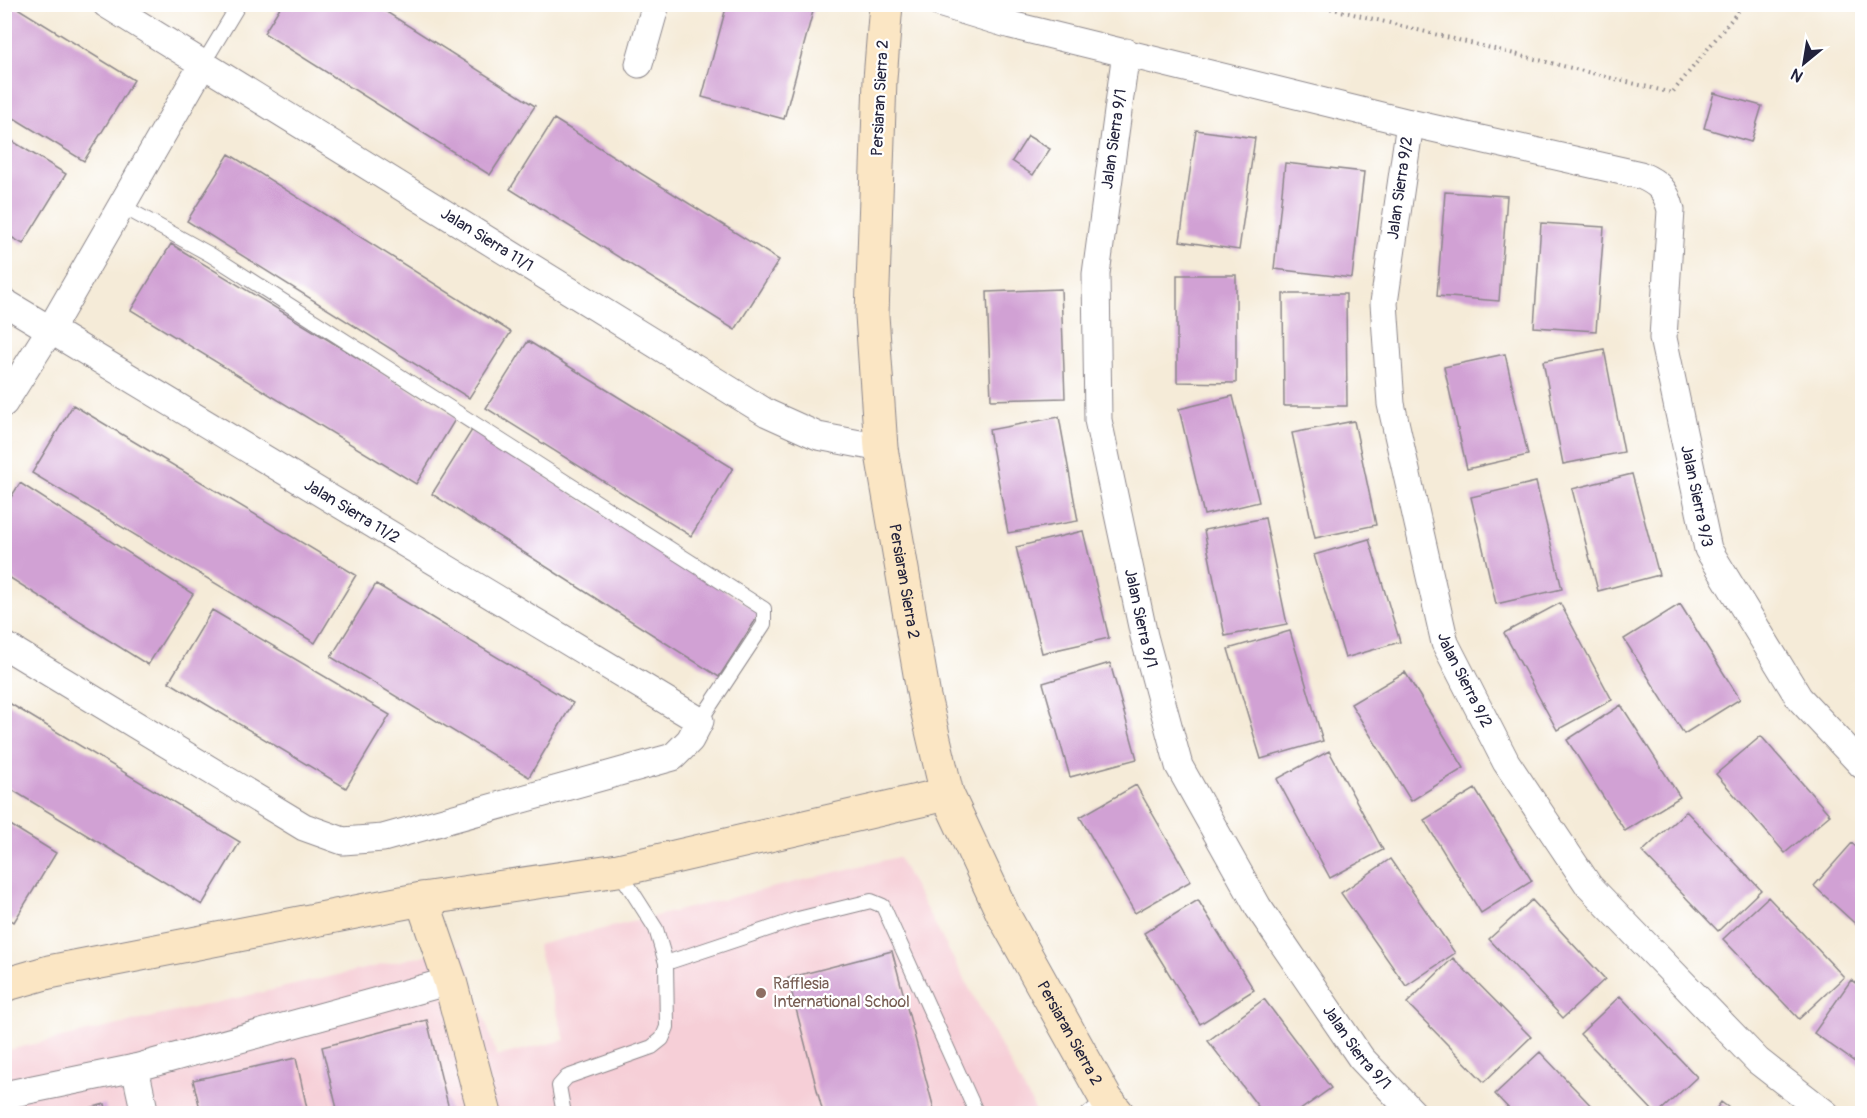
<svg xmlns="http://www.w3.org/2000/svg" width="1867" height="1118" font-family="Pangolin,sans-serif">
<style>
.built{fill:#f6cfd7}
.building{fill:#d1a1d4}
.lines{fill:none;stroke-linecap:round;stroke-linejoin:round}
.lane-casing{stroke:#8c868a;stroke-width:16}
.street-casing{stroke:#8c868a;stroke-width:29}
.secondary-casing{stroke:#8c868a;stroke-width:35}
.path{stroke:#8c868a;stroke-width:4;stroke-dasharray:1.5 4.5;stroke-linecap:butt}
.lane{stroke:#fff;stroke-width:14}
.street{stroke:#fff;stroke-width:27}
.secondary{stroke:#fbe6c4;stroke-width:33}
.education-dot{fill:#8d6e63;stroke:#fff;stroke-width:2}
.labels{text-anchor:middle;dominant-baseline:central;stroke-width:4.5;stroke-linejoin:round;paint-order:stroke}
.street-label{font-size:16px;fill:#22223b;stroke:#fff}
.education-label{font-size:16px;fill:#785e54;stroke:#fff;text-anchor:start}
</style>
<rect width="100%" height="100%" fill="#fff"/>
<filter id="ink" filterUnits="userSpaceOnUse"><feTurbulence type="fractalNoise" baseFrequency=".0167" numOctaves="2"/><feDisplacementMap in="SourceGraphic" scale="12" xChannelSelector="R" yChannelSelector="G"/><feConvolveMatrix kernelMatrix="1 2 1 2 8 2 1 2 1" color-interpolation-filters="sRGB"/></filter>
<filter id="wash" filterUnits="userSpaceOnUse"><feTurbulence type="fractalNoise" baseFrequency=".008" numOctaves="4" result="noise"/><feDisplacementMap in="SourceGraphic" scale="24" xChannelSelector="R" yChannelSelector="G"/><feGaussianBlur stdDeviation="1.35" result="paint"/><feColorMatrix in="noise" values="0 0 0 0 0 0 0 0 0 0 0 0 0 0 0 0 0 1.4 0 .05"/><feComposite in="paint" operator="in"/></filter>
<g filter="url(#wash)">
<rect width="100%" height="100%" fill="#f5ebd8"/>
<path class="built" d="M898 857 1037 1113H5L4 1051 461 947 497 1056 565 1040 537 945Z"/>
<g id="blocks">
<path class="building" d="M4 4H11L134 80 84 161 4 112Z
M282 4H374L535 106 490 175 264 33Z
M727 4H815L784 119 702 97Z
M1714 93 1762 106 1751 142 1704 128Z
M554 119 779 260 735 330 510 189Z
M1196 130 1255 138 1239 250 1180 241Z
M4 136 66 174 23 244 4 233Z
M1028 136 1050 149 1033 175 1012 161Z
M229 154 511 332 469 398 187 221Z
M1285 163 1364 172 1352 278 1274 269Z
M1445 192 1507 196 1499 301 1437 296Z
M1541 223 1604 227 1596 331 1534 327Z
M171 244 456 418 416 484 131 310Z
M1177 275H1236V383L1177 382Z
M1061 289 1065 398 991 400 987 292Z
M1283 294H1346L1347 406H1284Z
M528 341 733 468 691 536 486 408Z
M1604 349 1624 452 1563 464 1543 361Z
M1505 354 1528 455 1467 469 1444 367Z
M1233 396 1259 502 1204 515 1179 409Z
M73 405 356 575 315 643 32 473Z
M1059 417 1078 521 1008 533 989 430Z
M1354 421 1376 525 1315 538 1292 433Z
M472 430 760 613 719 677 432 494Z
M1632 474 1659 575 1598 591 1572 489Z
M1536 482 1562 589 1496 604 1471 497Z
M20 483 193 594 148 665 4 574V508Z
M1265 518 1287 624 1225 636 1204 530Z
M1083 531 1109 638 1042 653 1016 547Z
M1369 539 1400 642 1345 658 1314 555Z
M376 584 573 703 529 777 331 657Z
M1560 603 1612 700 1557 730 1504 633Z
M1680 604 1740 699 1684 734 1624 639Z
M212 610 390 715 346 788 169 682Z
M1290 631 1323 741 1261 759 1228 649Z
M1110 663 1137 759 1070 777 1043 683Z
M1405 672 1464 768 1411 801 1351 704Z
M4 700 240 842 202 905 4 785Z
M1621 705 1680 797 1625 831 1567 740Z
M1761 736 1830 815 1785 853 1716 774Z
M1329 751 1383 850 1330 878 1277 779Z
M1136 785 1191 881 1135 913 1080 817Z
M1475 789 1532 881 1481 913 1424 820Z
M1686 811 1761 890 1718 931 1642 852Z
M4 821 56 853 14 922 4 916Z
M1852 843 1862 853V930L1814 886Z
M1390 859 1455 953 1406 986 1341 893Z
M1768 897 1844 977 1799 1019 1723 939Z
M1198 900 1254 990 1200 1024 1144 933Z
M1532 900 1605 979 1563 1018 1489 939Z
M892 951 935 1113H823L788 978Z
M1453 958 1531 1037 1484 1082 1407 1003Z
M1851 980 1862 988V1067L1814 1033Z
M1620 996 1697 1077 1658 1113H1655L1580 1034Z
M1264 999 1331 1088 1296 1113H1263L1208 1041Z
M427 1020 450 1113H338L322 1047Z
M1540 1052 1579 1093 1598 1113H1513L1495 1094Z
M296 1058 308 1113H201L193 1080Z
M1721 1102 1736 1113H1713Z
M105 1104 107 1113H70Z"/>
</g>
</g>
<g filter="url(#ink)">
<use href="#blocks" fill-opacity="0" stroke="#8c868a" stroke-width="1.5"/>
<g class="lines">
<defs>
<path id="lane" d="M203 64 239 4
M122 206 211 255 764 609V624L700 721
M666 963 798 919 871 901 883 906 977 1114
M564 1114 559 1086 567 1077 652 1047 662 1039 667 1027 666 963 656 929 619 871
M1088 1114 1106 1099"/>
<g id="street">
<path id="s1" d="M106 4 767 413 818 436 881 448"/>
<path id="s2" d="M942 4 1011 25 1410 123 1640 175C1659 183 1666 190 1671 210L1663 338 1708 549 1799 698 1862 765"/>
<path id="s3" d="M1126 52 1096 274 1098 420 1144 636 1179 766 1258 907 1361 1058 1414 1114"/>
<path d="M639 64 656 4"/>
<path id="s4" d="M1410 123 1384 303 1391 404 1445 643 1506 762 1589 886 1758 1061 1826 1114"/>
<path id="s5" d="M4 302 700 721 690 740 673 757 383 838 343 841 304 827 4 645"/>
<path d="M4 403 50 330 203 64"/>
<path d="M135 1068 145 1114"/>
<path d="M4 1095 135 1068 450 981"/>
</g>
<g id="secondary">
<path id="s6" d="M886 4 880 79 872 315 881 448 924 697 947 794 1003 914 1106 1099 1118 1114"/>
<path d="M422 899 450 981 485 1114"/>
<path d="M4 985 49 972 422 899 618 870 947 794"/>
</g>
</defs>
<use href="#lane" class="lane-casing"/>
<use href="#street" class="street-casing"/>
<use href="#secondary" class="secondary-casing"/>
<path class="path" d="M1313 4 1672 93 1744 4"/>
<use href="#lane" class="lane"/>
<use href="#street" class="street"/>
<use href="#secondary" class="secondary"/>
</g>
</g>
<circle class="education-dot" cx="761" cy="993" r="6"/>
<g class="labels">
<g class="street-label">
<text transform="translate(880 98) rotate(-87)">Persiaran Sierra 2</text>
<text transform="translate(1114 139) rotate(-82)">Jalan Sierra 9/1</text>
<text transform="translate(1400 188) rotate(-82)">Jalan Sierra 9/2</text>
<text stroke="none"><textPath href="#s1" startOffset="448">Jalan Sierra 11/1</textPath></text>
<text stroke="none"><textPath href="#s2" startOffset="1058">Jalan Sierra 9/3</textPath></text>
<text stroke="none"><textPath href="#s5" startOffset="406">Jalan Sierra 11/2</textPath></text>
<text stroke="none"><textPath href="#s6" startOffset="580">Persiaran Sierra 2</textPath></text>
<text stroke="none"><textPath href="#s3" startOffset="573">Jalan Sierra 9/1</textPath></text>
<text stroke="none"><textPath href="#s4" startOffset="570">Jalan Sierra 9/2</textPath></text>
<text stroke="none"><textPath href="#s6" startOffset="1066">Persiaran Sierra 2</textPath></text>
<text stroke="none"><textPath href="#s3" startOffset="1059">Jalan Sierra 9/1</textPath></text>
</g>
<g class="education-label">
<text x="773" y="984">Rafflesia<tspan x="773" dy="18">International School</tspan></text>
</g>
</g>
<rect width="1867" height="1118" fill="none" stroke="#fff" stroke-width="24"/>
<g transform="translate(1804 63) rotate(210)" stroke="#ffffff" stroke-width="4.5" paint-order="stroke">
<path d="M0-4.5L10 22L0 15L-10 22Z" fill="#22223b"/>
<text y="-9" font-size="16" font-weight="bold" text-anchor="middle" fill="#22223b">N</text>
</g>
</svg>
